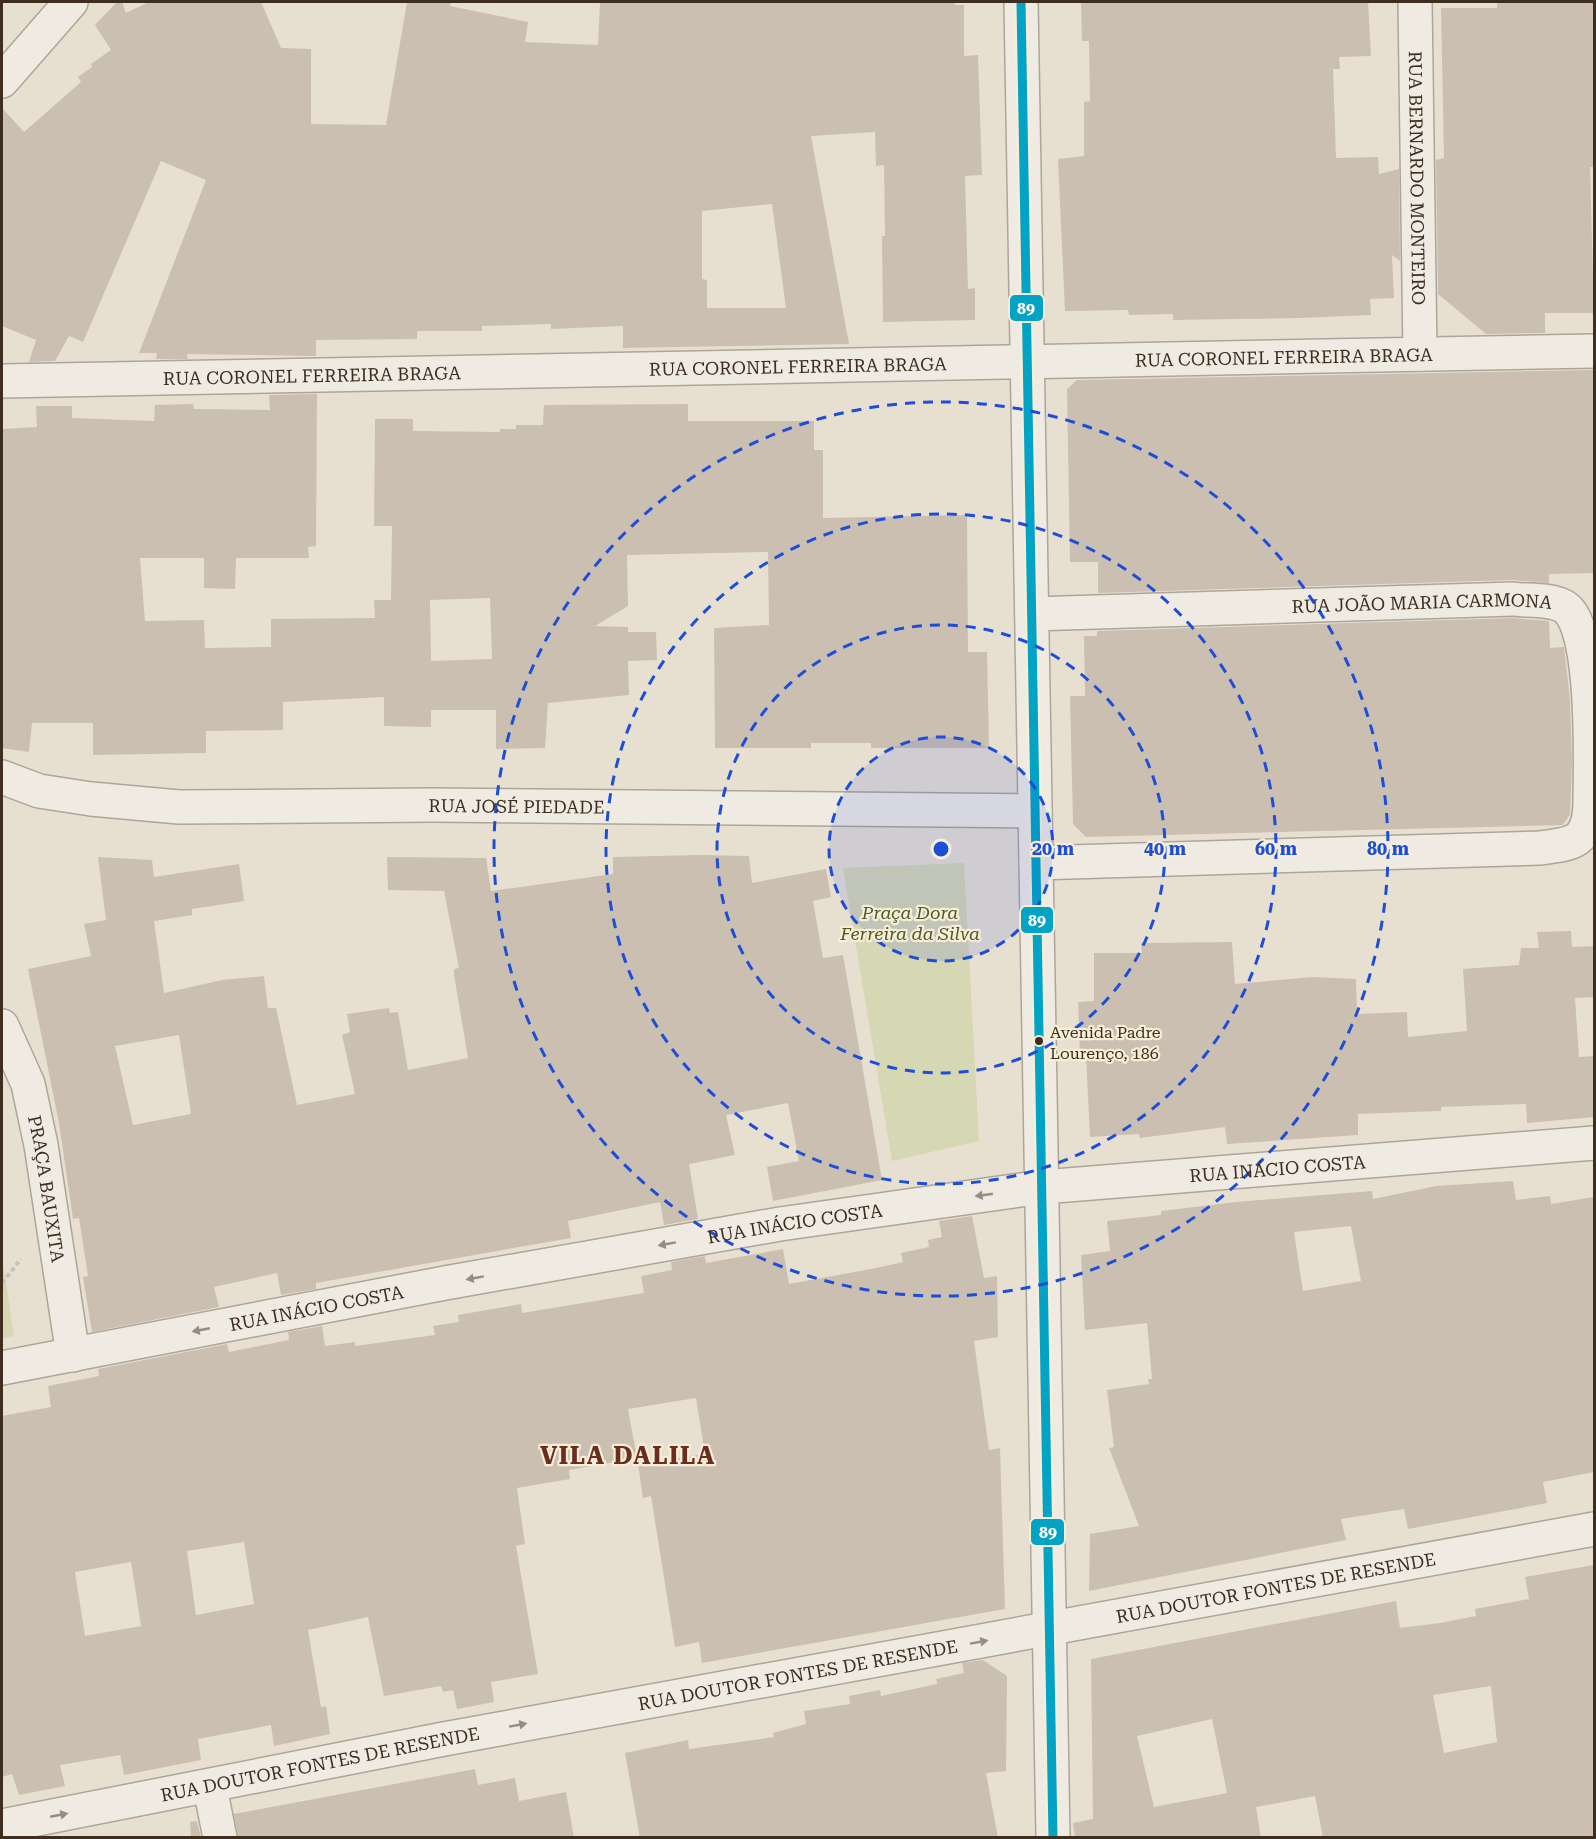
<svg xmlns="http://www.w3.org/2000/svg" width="1596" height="1839" font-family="'Roboto Serif',serif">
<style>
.green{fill:#d6d7b3}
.building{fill:#cbbfb2;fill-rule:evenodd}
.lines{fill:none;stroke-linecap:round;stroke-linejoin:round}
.minor-casing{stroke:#ada599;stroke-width:36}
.path{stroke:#c8c2b9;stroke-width:4;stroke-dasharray:4.5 3;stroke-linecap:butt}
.minor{stroke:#efebe3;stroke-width:33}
.bus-1-casing{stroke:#f7eed8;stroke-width:14}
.bus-1{stroke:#03a3c5;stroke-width:9}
.oneway{fill:#968c82}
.ring{fill:none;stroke:#1d4ed8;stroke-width:3;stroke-dasharray:10 8}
.bus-dot{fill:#3d2e20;stroke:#f7eed8;stroke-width:2}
.labels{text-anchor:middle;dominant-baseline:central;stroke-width:4.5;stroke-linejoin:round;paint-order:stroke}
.bus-label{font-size:16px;fill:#3d2e20;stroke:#f7eed8;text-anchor:start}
.street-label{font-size:18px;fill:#3d2e20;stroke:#f7eed8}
.park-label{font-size:18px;font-style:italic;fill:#4d5a26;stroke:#f7eed8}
.district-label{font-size:24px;font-weight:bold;letter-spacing:1.5px;fill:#6b2e1e;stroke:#f7eed8}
.centre{fill:#1d4ed8;stroke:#f7eed8;stroke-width:3}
.ring-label{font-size:18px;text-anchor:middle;font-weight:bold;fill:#1d4ed8;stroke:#f7eed8;stroke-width:4.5;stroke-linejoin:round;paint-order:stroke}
.line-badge{stroke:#f7eed8;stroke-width:2}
.badge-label{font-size:16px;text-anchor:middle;font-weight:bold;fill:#fff}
</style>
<rect width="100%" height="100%" fill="#e7e0d1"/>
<path class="green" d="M964 863 979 1141 892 1161 843 868Z
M2 1255 14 1336 2 1338Z"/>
<path class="building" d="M117 2H122L126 13 149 2H261L281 48 311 49V124L386 125 407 2H451L450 6 528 22 525 42 598 45 600 2H955V5H964V56L978 55 982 175 965 176 968 289 975 288V320L883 322 882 236H885L884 165 876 166 875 132 811 136 849 344 623 348V326L551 329V324L482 326V331H417V339L316 340V356L187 354 188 359H156L157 353H139L206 180 161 161 83 342 69 336 55 361 29 362 36 340 2 326V108L24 132 81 82 78 77 92 67 91 64 111 50 95 25ZM772 204 786 308H707V280L702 279V211Z
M1081 2H1368L1371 56 1339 57 1340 69H1333L1336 158 1378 157 1379 174 1399 169 1400 261 1392 255 1394 298 1370 299 1371 315 1301 318 1173 320V314L1129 315 1128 310 1065 311 1058 159 1084 156V102L1090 101 1089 41H1082Z
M1497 2H1594V167H1590L1594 313H1545V333L1486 334 1438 294 1436 160 1444 158 1441 8H1497Z
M1594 370V573L1549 574V583L1512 580 1098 593V562H1070L1067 389 1077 380Z
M317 394 316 546 308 547 309 558H236L235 589 204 588V558H140L145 621 204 620 205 648 271 647V619L375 618 374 600H391L392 526H374L375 419H413V431L500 432V429H516V425H543L544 405 688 404V421H814V450H823V518L967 515 968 652H987L989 748H871V743H811V748H715L714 628 769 625 768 552 627 555 628 606 595 626 628 627V632H656L657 660 628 661 629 695 548 703 545 748 496 749V710H431V727L384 726V697L283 702V730L206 731V753L93 755V723H32L29 752 2 748V429L37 427 36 406H72V418L154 421 155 405 193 404 194 409 270 410 269 395ZM490 598 492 659 431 661 430 600Z
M1512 618 1549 621 1550 648 1564 647 1570 699 1572 761 1570 814 1563 825 1086 837 1073 824 1070 696H1085L1084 636H1097V631Z
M700 855 749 856 752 883 826 869 831 897 813 901 823 958 843 955 882 1180 773 1201 767 1167 799 1161 788 1103 726 1115 735 1155 689 1164 698 1219 664 1225 660 1202 568 1221 571 1238 316 1283V1289L281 1295 277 1273 214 1287 219 1307 92 1332 83 1277 88 1276 79 1218 73 1219 59 1123 28 969 91 956 84 924 106 920 98 857 152 860 154 877 239 864 244 901 192 909V915L154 921 164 993 222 980 264 976 268 1008H276L297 1105 355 1094 342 1035 350 1032 347 1014 389 1008 390 1013 398 1012 408 1070 468 1058 454 975V969L459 968 444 891 388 890 387 857 486 858 491 891 613 874V857ZM179 1035 191 1114 133 1125 115 1046Z
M1571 931 1572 947 1594 946V997L1575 998 1579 1057 1594 1056V1117L1527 1123 1526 1104 1441 1107V1111L1358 1114V1135L1227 1144 1225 1127 1140 1138 1139 1134 1090 1137 1086 1056H1080L1078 1002 1094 1001V953H1142L1141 943 1232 942 1235 984 1313 977 1356 979 1357 1014 1407 1012 1408 1037 1467 1031 1463 969 1519 965 1521 948H1539L1537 932Z
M1513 1181 1516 1200 1550 1196 1551 1204 1594 1197V1472L1543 1482 1547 1503 1408 1529 1404 1509 1341 1519 1346 1540 1089 1591 1090 1534 1139 1526 1109 1448 1114 1447 1107 1390 1149 1384 1148 1379H1152L1147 1323 1085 1330 1081 1255 1110 1251 1107 1221 1161 1215V1211L1236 1202 1372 1191 1373 1199 1436 1186ZM1351 1226 1361 1281 1303 1291 1294 1232Z
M972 1216 984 1278 997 1276 998 1337 974 1341 989 1450 1000 1448 1005 1609 702 1663 699 1642 675 1647 651 1496 643 1498 638 1464 705 1454 696 1398 628 1409 637 1458 569 1470 570 1479 517 1488 525 1544 516 1546 538 1674 491 1682 494 1702 457 1709 453 1690 443 1692 441 1686 384 1696 368 1617 308 1630 321 1707 326 1706 330 1734 274 1746 271 1725 198 1739 201 1760 124 1775 120 1755 60 1765 65 1786 19 1795 12 1774 2 1777V1416L51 1407 48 1386 99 1376 98 1369 227 1344 229 1352 289 1340 288 1332 322 1326 325 1346 355 1342V1346L435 1335 433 1326 459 1322 458 1315 521 1304 522 1313 644 1293 641 1276 672 1270 671 1262 705 1256 706 1263 783 1249 789 1284 876 1268 903 1262 901 1253 929 1247 928 1240 942 1237 939 1221ZM244 1542 254 1604 196 1615 187 1551ZM131 1562 141 1626 85 1636 75 1572Z
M1594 1565V1838H1323L1315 1796 1256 1807 1261 1838H1075L1073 1823 1093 1819 1091 1659 1396 1601 1400 1628 1440 1623 1476 1616 1475 1609 1529 1599 1525 1577ZM1491 1686 1497 1742 1444 1753 1433 1695ZM1212 1719 1227 1793 1154 1807 1137 1736Z
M983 1660 1007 1676 1006 1771 986 1773 998 1838H640L625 1753 688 1740 689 1749 774 1737 773 1733 806 1724 804 1711 850 1704 849 1696 880 1690 881 1696 937 1684 936 1679 964 1673 962 1663Z
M475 1769 478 1785 515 1778 519 1801 566 1792 574 1838H238L234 1814Z
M197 1821 201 1838H191L190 1822Z"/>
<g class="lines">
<defs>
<g id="minor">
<path d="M1021 2 1053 1838"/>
<path id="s1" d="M1415 2 1420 354"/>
<path d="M2 81 71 2"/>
<path id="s2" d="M2 381 1594 351"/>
<path id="s3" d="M1032 614 1513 599C1528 601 1549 599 1563 606 1596 622 1590 768 1590 805 1588 843 1573 844 1539 848L1036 863"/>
<path id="s4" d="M2 777 39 791 91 799 179 807 432 805 1035 811"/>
<path id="s5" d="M2 1026 28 1084 41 1145 73 1355"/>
<path id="s6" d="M2 1368 445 1283 780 1224 1042 1187 1594 1143"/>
<path d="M210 1787 220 1838"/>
<path id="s7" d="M2 1826 444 1739 1594 1529"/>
</g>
</defs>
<use href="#minor" class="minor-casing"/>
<path class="path" d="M2 1283 21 1259"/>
<use href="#minor" class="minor"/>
<defs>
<path id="bus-1" d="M1021 2 1053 1838"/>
</defs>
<use href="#bus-1" class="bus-1-casing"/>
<use href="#bus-1" class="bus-1"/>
</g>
<defs><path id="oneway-solid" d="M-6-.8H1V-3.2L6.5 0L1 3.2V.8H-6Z" transform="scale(1.5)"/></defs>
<g class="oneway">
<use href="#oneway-solid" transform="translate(984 1195) rotate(172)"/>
<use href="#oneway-solid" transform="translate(667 1244) rotate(170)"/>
<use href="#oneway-solid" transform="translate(475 1278) rotate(170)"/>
<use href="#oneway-solid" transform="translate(201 1330) rotate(169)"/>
<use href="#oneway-solid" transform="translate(979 1642) rotate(-10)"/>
<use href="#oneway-solid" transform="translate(518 1725) rotate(-10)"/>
<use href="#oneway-solid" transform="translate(59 1815) rotate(-11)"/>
</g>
<circle cx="941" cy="849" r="112" fill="#1d4ed8" fill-opacity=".12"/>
<g class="ring">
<circle cx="941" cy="849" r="112"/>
<circle cx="941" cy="849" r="224"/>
<circle cx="941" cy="849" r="335"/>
<circle cx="941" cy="849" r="447"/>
</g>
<circle class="bus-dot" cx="1039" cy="1041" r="5"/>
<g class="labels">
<g class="bus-label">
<text x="1050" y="1032">Avenida Padre<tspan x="1050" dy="21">Lourenço, 186</tspan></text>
</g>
<g class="street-label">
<text stroke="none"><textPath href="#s1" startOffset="176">RUA BERNARDO MONTEIRO</textPath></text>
<text stroke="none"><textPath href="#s2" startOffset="1282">RUA CORONEL FERREIRA BRAGA</textPath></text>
<text stroke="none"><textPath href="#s2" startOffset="796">RUA CORONEL FERREIRA BRAGA</textPath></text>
<text stroke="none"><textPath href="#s2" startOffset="310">RUA CORONEL FERREIRA BRAGA</textPath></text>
<text stroke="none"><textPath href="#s3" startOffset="390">RUA JOÃO MARIA CARMONA</textPath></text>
<text stroke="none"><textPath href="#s4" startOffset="518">RUA JOSÉ PIEDADE</textPath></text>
<text stroke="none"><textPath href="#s6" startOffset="1292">RUA INÁCIO COSTA</textPath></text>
<text stroke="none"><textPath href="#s5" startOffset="170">PRAÇA BAUXITA</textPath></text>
<text stroke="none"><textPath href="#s6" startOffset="806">RUA INÁCIO COSTA</textPath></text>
<text stroke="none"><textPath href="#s6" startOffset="320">RUA INÁCIO COSTA</textPath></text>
<text stroke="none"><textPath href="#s7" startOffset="1296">RUA DOUTOR FONTES DE RESENDE</textPath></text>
<text stroke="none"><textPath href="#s7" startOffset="810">RUA DOUTOR FONTES DE RESENDE</textPath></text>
<text stroke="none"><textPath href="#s7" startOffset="324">RUA DOUTOR FONTES DE RESENDE</textPath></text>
</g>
<g class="park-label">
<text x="910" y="912">Praça Dora<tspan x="910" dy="21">Ferreira da Silva</tspan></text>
</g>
<g class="district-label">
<text x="628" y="1456">VILA DALILA</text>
</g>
</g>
<circle cx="941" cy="849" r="9" class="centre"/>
<g class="ring-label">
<text x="1053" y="855">20 m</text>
<text x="1165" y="855">40 m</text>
<text x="1276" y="855">60 m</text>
<text x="1388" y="855">80 m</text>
</g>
<g class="line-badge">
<rect x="1009" y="294" width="35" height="28" rx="6" fill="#03a3c5"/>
<rect x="1020" y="906" width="34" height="28" rx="6" fill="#03a3c5"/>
<rect x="1030" y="1518" width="35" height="28" rx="6" fill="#03a3c5"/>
</g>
<g class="badge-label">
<text x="1026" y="314">89</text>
<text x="1037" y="926">89</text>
<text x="1048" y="1538">89</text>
</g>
<rect width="1596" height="1839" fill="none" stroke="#3d2e20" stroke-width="6"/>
</svg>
